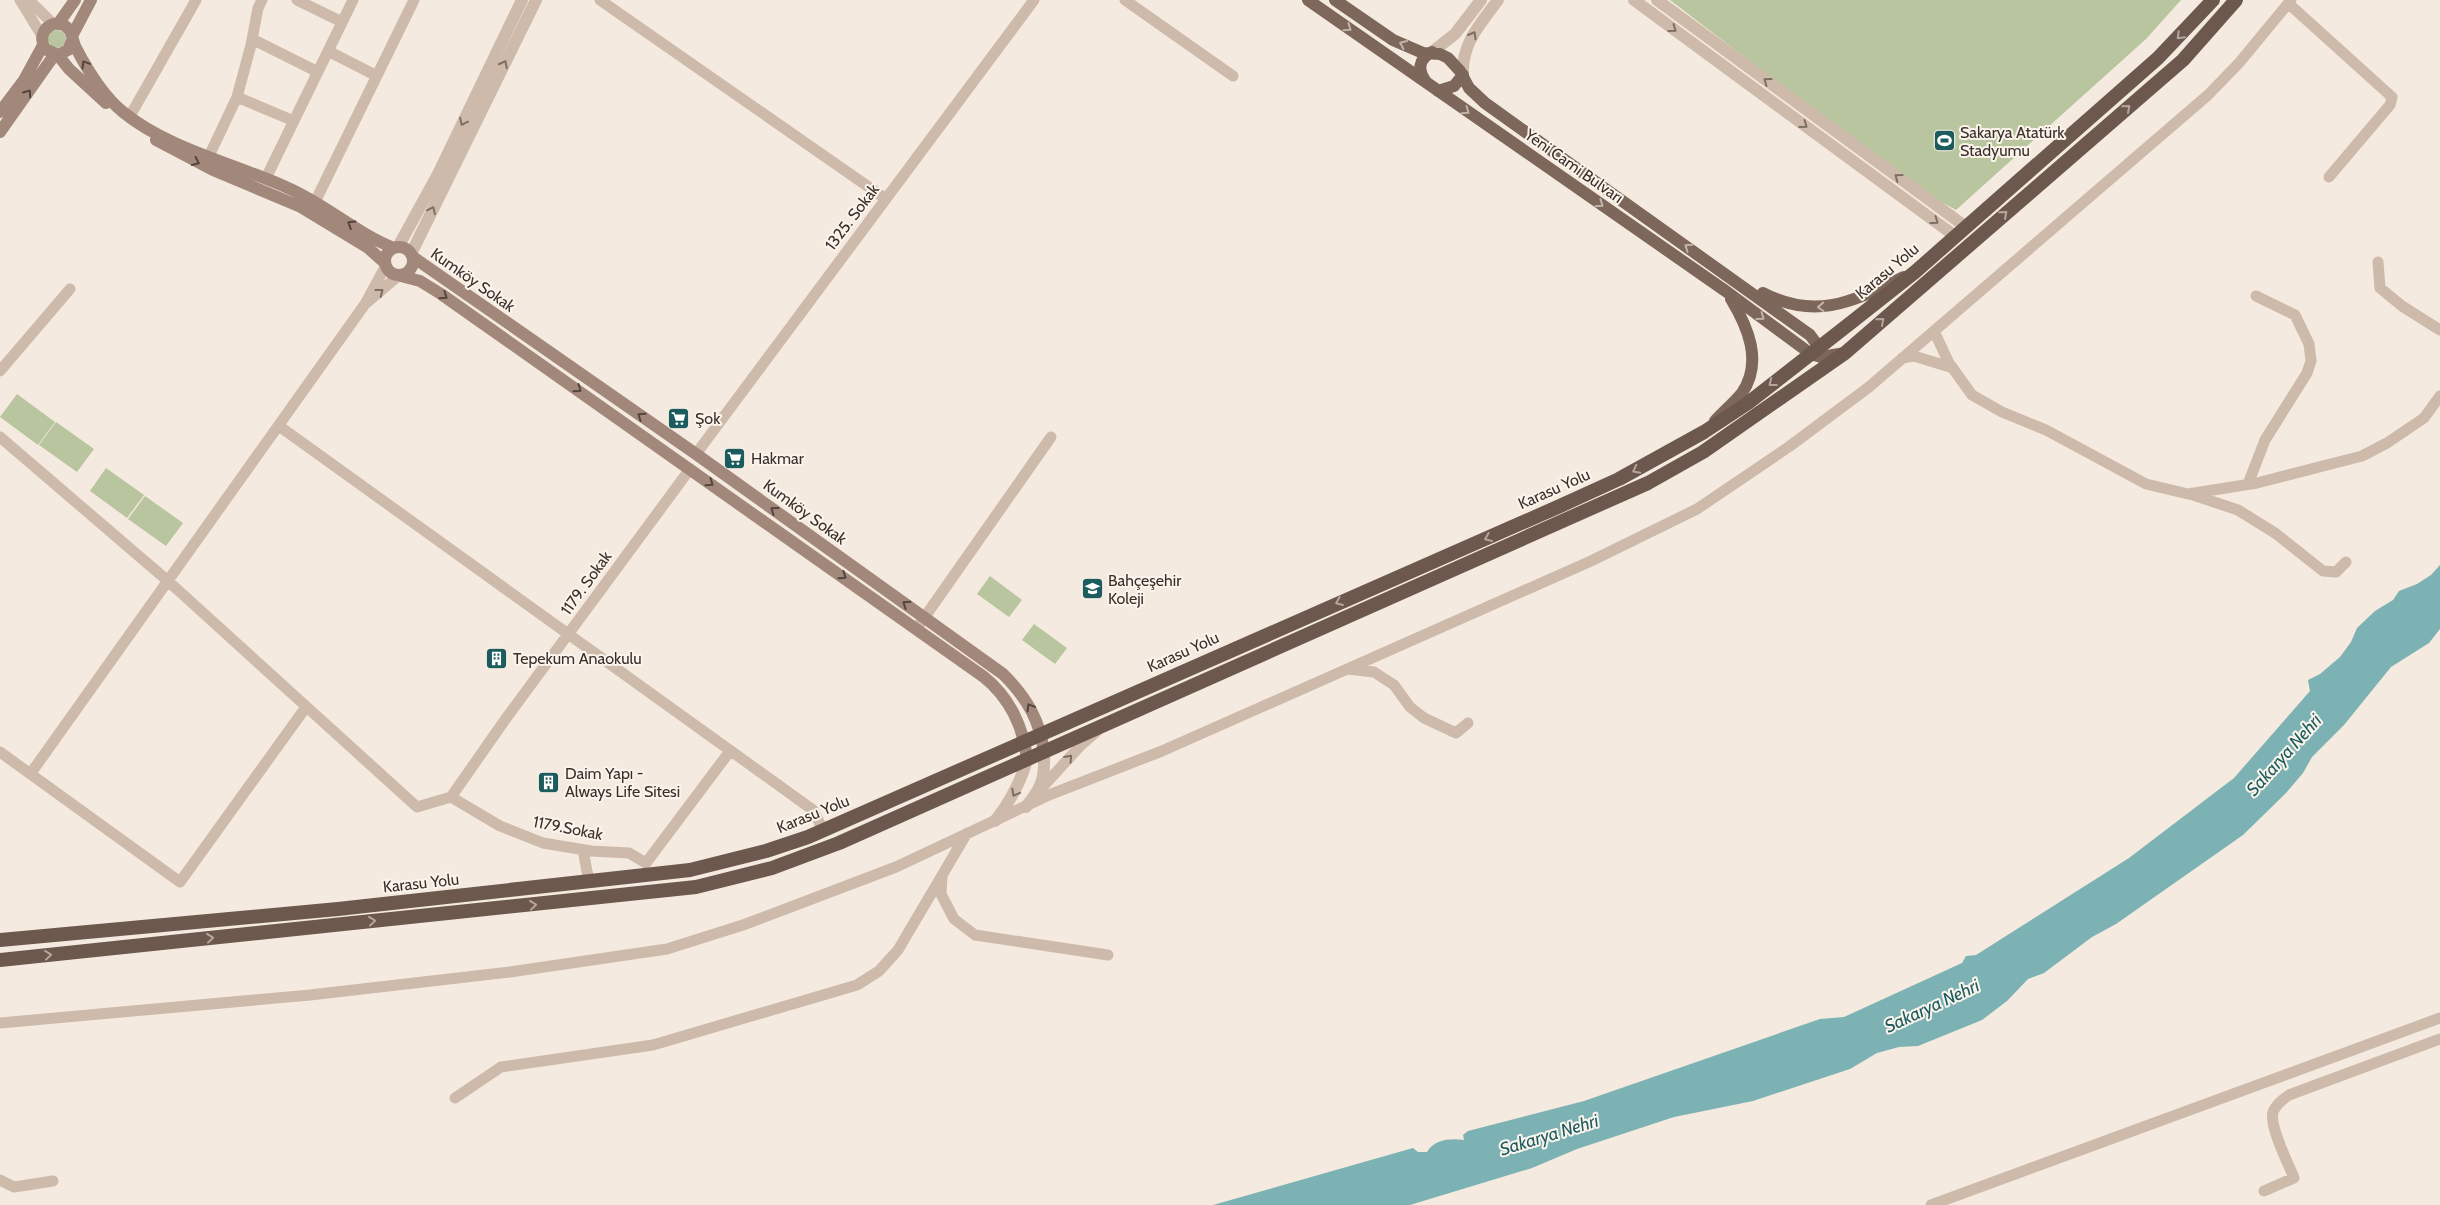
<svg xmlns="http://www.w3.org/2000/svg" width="2440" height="1205" font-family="Cabin,sans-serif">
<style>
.green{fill:#b8c59e}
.water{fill:#7cb2b3}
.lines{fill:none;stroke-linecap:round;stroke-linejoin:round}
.minor{stroke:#cebaaa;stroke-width:11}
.tertiary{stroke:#cebaaa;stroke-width:12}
.secondary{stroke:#a2887b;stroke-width:12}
.primary{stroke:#7d665a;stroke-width:12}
.trunk{stroke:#6c584d;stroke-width:14}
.oneway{stroke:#c2b4aa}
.oneway2{stroke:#7d6e64}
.oneway3{stroke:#b4a69c}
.oneway4{stroke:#55453e}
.labels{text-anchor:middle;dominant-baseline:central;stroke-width:4;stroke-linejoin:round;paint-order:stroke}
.poi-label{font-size:16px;fill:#3b2f2a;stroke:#fbf4ec;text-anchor:start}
.street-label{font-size:16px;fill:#3b2f2a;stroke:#fbf4ec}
.water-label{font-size:18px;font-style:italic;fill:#1c5c5f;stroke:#fbf4ec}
</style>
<rect width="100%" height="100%" fill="#f4eadf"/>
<path class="green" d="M1670 0H2181L2146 39 1956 210 1911 185Z
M48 39a9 9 0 1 1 18 0a9 9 0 1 1-18 0Z
M17 394 55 422 38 445 0 417Z
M56 422 94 449 77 472 39 445Z
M106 468 144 495 127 518 90 491Z
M145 496 183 523 166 546 128 519Z
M990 576 1022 600 1009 617 977 594Z
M1034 624 1067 648 1055 664 1022 640Z"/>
<path class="water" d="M2440 565V629L2429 643 2391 667 2344 725 2312 757 2303 773 2286 793 2243 835 2116 924 2092 937 2044 973 2028 979 2007 1001 1982 1020 1918 1046 1899 1047 1877 1053 1850 1069 1753 1101 1674 1117 1577 1149 1532 1168 1410 1205H1213L1413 1148 1418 1152H1427C1434 1139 1451 1138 1464 1140L1463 1135 1468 1131 1584 1101 1820 1019 1844 1017 1962 963 1966 956 1976 955 2129 858 2234 778 2310 691 2308 680 2320 674 2340 657 2351 642 2357 628 2375 611 2393 600 2399 591 2417 584 2431 575Z"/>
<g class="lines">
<path class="minor" d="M20 0 42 36
M29 0 53 24
M297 0 342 22
M600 0 886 199
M1125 0 1233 76
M2289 4 2392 97 2390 105 2329 177
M252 39 318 72
M328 51 377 76
M237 97 294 121
M130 116 196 0
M209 156 237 97 251 45 258 8 262 0
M266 178 353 0
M315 202 414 0
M2378 262 2380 288 2402 306 2440 330
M385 267 365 304 398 276
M1934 331 1949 363 1972 395 2002 412 2046 430 2146 484 2188 494 2257 483 2362 456 2387 443 2424 418 2440 396
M1902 358 1914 356 1953 368
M0 371 70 289
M279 426 813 810 823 830
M0 437 168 581 417 807 451 797
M696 454 1034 0
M690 469 507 717 451 797 500 826 543 843 591 851 629 853 646 863 730 751
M2248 484 2265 440 2307 373 2311 361 2309 344 2295 315 2256 296
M2190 494 2238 510 2275 533 2323 571 2336 572 2346 562
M917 628 1051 437
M1347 669 1374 672 1394 685 1410 707 1424 718 1456 733 1468 723
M0 752 180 882 306 707
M31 773 365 304
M1039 791 1081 745 1097 731
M583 850 589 882
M942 877 941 894 954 919 975 935 1108 955
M0 1023 310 995 510 972 667 949 743 925 896 867 1049 795 1162 751 1591 561 1697 509 1790 446 1869 387 2208 95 2239 63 2291 0
M455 1098 501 1067 653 1045 857 985 879 971 898 950 967 833
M0 1180 14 1187 53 1181
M2264 1191 2294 1178C2288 1163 2269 1126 2273 1112 2276 1104 2283 1099 2289 1095L2440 1039
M1931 1205 2440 1018"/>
<path class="tertiary" d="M1634 0 1955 236
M1657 0 1966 227
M1432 52 1455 34 1481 0
M1463 75C1461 44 1481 23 1498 0
M398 247 437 176 522 0
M411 254 536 0
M1026 807C1042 787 1045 779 1044 753
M995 821C1010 802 1020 784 1027 760"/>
<path class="secondary" d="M58 24 75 0
M72 36 91 0
M72 41 68 50 58 55 45 49C34 29 59 14 70 31 73 36 73 43 76 48 88 71 103 96 123 112 168 149 236 164 288 188 325 204 356 233 394 248
M58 55 69 69 106 103
M0 112 24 80 43 45
M0 132 55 54
M156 140 213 170 301 207 367 247 384 262
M385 261a14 14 0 1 1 28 0a14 14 0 1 1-28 0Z
M413 257 696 454 1003 674C1027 698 1040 720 1044 753
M401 276 420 281 441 294 984 677C1009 697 1024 727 1027 760"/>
<path class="primary" d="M1308 0 1727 292 1811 354 1821 357 1845 353
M1335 0 1393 40 1423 53 1440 54 1448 58 1460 71 1469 88 1485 103 1810 335 1819 347 1821 357
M1427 83C1417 71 1418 59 1432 52
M1438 91 1454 86 1463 75
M1763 293C1817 321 1853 301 1904 277
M1715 421C1723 412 1734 403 1742 393 1763 362 1748 327 1731 299"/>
<path class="trunk" d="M0 940 338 909 690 870 766 851 808 837 1560 506 1619 479 1704 432 1748 403 1853 321 1915 272 2158 58 2213 0
M0 960 696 887 772 868 839 843 1648 483 1703 452 1845 353 2183 60 2236 0"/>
</g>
<defs><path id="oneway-chevron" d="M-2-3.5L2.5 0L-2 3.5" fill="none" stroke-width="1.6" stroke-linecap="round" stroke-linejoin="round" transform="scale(1.25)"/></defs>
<g class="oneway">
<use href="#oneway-chevron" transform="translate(1348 28) rotate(35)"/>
<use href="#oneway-chevron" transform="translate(1403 44) rotate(-155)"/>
<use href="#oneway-chevron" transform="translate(1466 111) rotate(35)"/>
<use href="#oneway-chevron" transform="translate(1600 204) rotate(35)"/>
<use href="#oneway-chevron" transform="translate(1688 247) rotate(-145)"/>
<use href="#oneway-chevron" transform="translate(1821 307) rotate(178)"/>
<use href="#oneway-chevron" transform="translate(1761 317) rotate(36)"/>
</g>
<g class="oneway2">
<use href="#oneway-chevron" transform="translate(1673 29) rotate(36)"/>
<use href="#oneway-chevron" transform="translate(1473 35) rotate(-60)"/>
<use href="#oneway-chevron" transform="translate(504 64) rotate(-63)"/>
<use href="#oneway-chevron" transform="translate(1767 81) rotate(-144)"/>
<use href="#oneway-chevron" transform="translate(463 122) rotate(116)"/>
<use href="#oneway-chevron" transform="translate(1804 125) rotate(36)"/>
<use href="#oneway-chevron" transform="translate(1898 177) rotate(-144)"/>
<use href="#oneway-chevron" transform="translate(432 210) rotate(-64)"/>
<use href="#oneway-chevron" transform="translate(1935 221) rotate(36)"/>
<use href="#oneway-chevron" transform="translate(380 292) rotate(-38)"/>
<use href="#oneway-chevron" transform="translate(1069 758) rotate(-48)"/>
<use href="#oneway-chevron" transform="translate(1015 793) rotate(118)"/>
</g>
<g class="oneway3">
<use href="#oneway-chevron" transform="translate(2180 36) rotate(135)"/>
<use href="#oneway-chevron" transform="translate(2127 108) rotate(-41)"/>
<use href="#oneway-chevron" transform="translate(2004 214) rotate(-41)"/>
<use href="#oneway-chevron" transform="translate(1881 321) rotate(-41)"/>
<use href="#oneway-chevron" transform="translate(1772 383) rotate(142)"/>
<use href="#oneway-chevron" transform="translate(1636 470) rotate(153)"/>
<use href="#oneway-chevron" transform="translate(1488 538) rotate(157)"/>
<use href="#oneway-chevron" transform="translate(1339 602) rotate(157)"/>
<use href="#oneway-chevron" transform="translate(533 905) rotate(-6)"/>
<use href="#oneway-chevron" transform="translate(372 921) rotate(-6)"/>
<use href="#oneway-chevron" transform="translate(210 938) rotate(-6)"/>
<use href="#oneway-chevron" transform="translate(48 955) rotate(-6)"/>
</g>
<g class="oneway4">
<use href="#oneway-chevron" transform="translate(85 64) rotate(-121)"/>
<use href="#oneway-chevron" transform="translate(28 93) rotate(-55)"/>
<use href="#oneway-chevron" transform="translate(196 162) rotate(25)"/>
<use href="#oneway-chevron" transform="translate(351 224) rotate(-148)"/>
<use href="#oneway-chevron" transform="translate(444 296) rotate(34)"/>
<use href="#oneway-chevron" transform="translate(578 389) rotate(35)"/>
<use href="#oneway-chevron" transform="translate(641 416) rotate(-145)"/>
<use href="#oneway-chevron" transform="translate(710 483) rotate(35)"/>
<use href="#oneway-chevron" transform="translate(774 510) rotate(-144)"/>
<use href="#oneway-chevron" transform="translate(843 576) rotate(35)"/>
<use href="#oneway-chevron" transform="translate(906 604) rotate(-146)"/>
<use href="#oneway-chevron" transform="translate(1030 707) rotate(-121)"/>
</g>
<defs>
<symbol id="stadium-square" viewBox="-11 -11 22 22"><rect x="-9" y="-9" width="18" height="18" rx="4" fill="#1c5c5f" stroke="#fbf4ec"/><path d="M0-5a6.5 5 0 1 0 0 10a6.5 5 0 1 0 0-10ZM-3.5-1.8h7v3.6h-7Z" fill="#fff"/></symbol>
<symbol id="supermarket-square" viewBox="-11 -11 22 22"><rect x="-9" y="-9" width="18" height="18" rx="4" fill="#1c5c5f" stroke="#fbf4ec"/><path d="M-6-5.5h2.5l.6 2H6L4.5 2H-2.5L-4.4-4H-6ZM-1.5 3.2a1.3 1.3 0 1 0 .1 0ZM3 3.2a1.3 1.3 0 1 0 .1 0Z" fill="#fff"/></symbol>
<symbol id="school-square" viewBox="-11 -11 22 22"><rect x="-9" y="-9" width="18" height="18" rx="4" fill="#1c5c5f" stroke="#fbf4ec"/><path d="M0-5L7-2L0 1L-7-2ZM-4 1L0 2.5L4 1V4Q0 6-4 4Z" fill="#fff"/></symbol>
<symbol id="building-square" viewBox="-11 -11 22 22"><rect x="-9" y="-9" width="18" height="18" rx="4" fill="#1c5c5f" stroke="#fbf4ec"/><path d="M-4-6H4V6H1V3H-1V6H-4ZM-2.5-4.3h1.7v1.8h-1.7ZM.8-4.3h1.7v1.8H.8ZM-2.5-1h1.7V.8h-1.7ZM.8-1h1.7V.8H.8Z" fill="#fff"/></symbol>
</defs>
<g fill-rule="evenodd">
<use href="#stadium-square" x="1932" y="128" width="25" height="25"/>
<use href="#supermarket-square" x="666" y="406" width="25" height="25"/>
<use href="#supermarket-square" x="722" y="446" width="25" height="25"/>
<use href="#school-square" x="1080" y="576" width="25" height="25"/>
<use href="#building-square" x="484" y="646" width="25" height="25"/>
<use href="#building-square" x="536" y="770" width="25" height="25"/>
</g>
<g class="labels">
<g class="poi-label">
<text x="1960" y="132">Sakarya Atatürk<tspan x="1960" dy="18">Stadyumu</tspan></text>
<text x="695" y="418">Şok</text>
<text x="751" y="458">Hakmar</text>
<text x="1108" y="580">Bahçeşehir<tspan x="1108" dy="18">Koleji</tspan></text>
<text x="513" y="658">Tepekum Anaokulu</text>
<text x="565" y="773">Daim Yapı -<tspan x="565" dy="18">Always Life Sitesi</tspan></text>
</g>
<g class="street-label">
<text transform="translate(1574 166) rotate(35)">Yeni Cami Bulvarı</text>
<text transform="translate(852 217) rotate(-53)">1325. Sokak</text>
<text transform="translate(1887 271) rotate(-40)">Karasu Yolu</text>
<text transform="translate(473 280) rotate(35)">Kumköy Sokak</text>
<text transform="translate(1554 489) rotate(-24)">Karasu Yolu</text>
<text transform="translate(805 512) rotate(36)">Kumköy Sokak</text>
<text transform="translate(586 583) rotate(-54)">1179. Sokak</text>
<text transform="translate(1183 652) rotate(-24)">Karasu Yolu</text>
<text transform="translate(813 814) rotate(-22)">Karasu Yolu</text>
<text transform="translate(568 828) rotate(11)">1179.Sokak</text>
<text transform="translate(421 883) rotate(-6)">Karasu Yolu</text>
</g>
<g class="water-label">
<text transform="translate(2284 755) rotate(-48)">Sakarya Nehri</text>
<text transform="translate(1932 1006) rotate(-25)">Sakarya Nehri</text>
<text transform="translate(1549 1135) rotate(-17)">Sakarya Nehri</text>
</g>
</g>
</svg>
